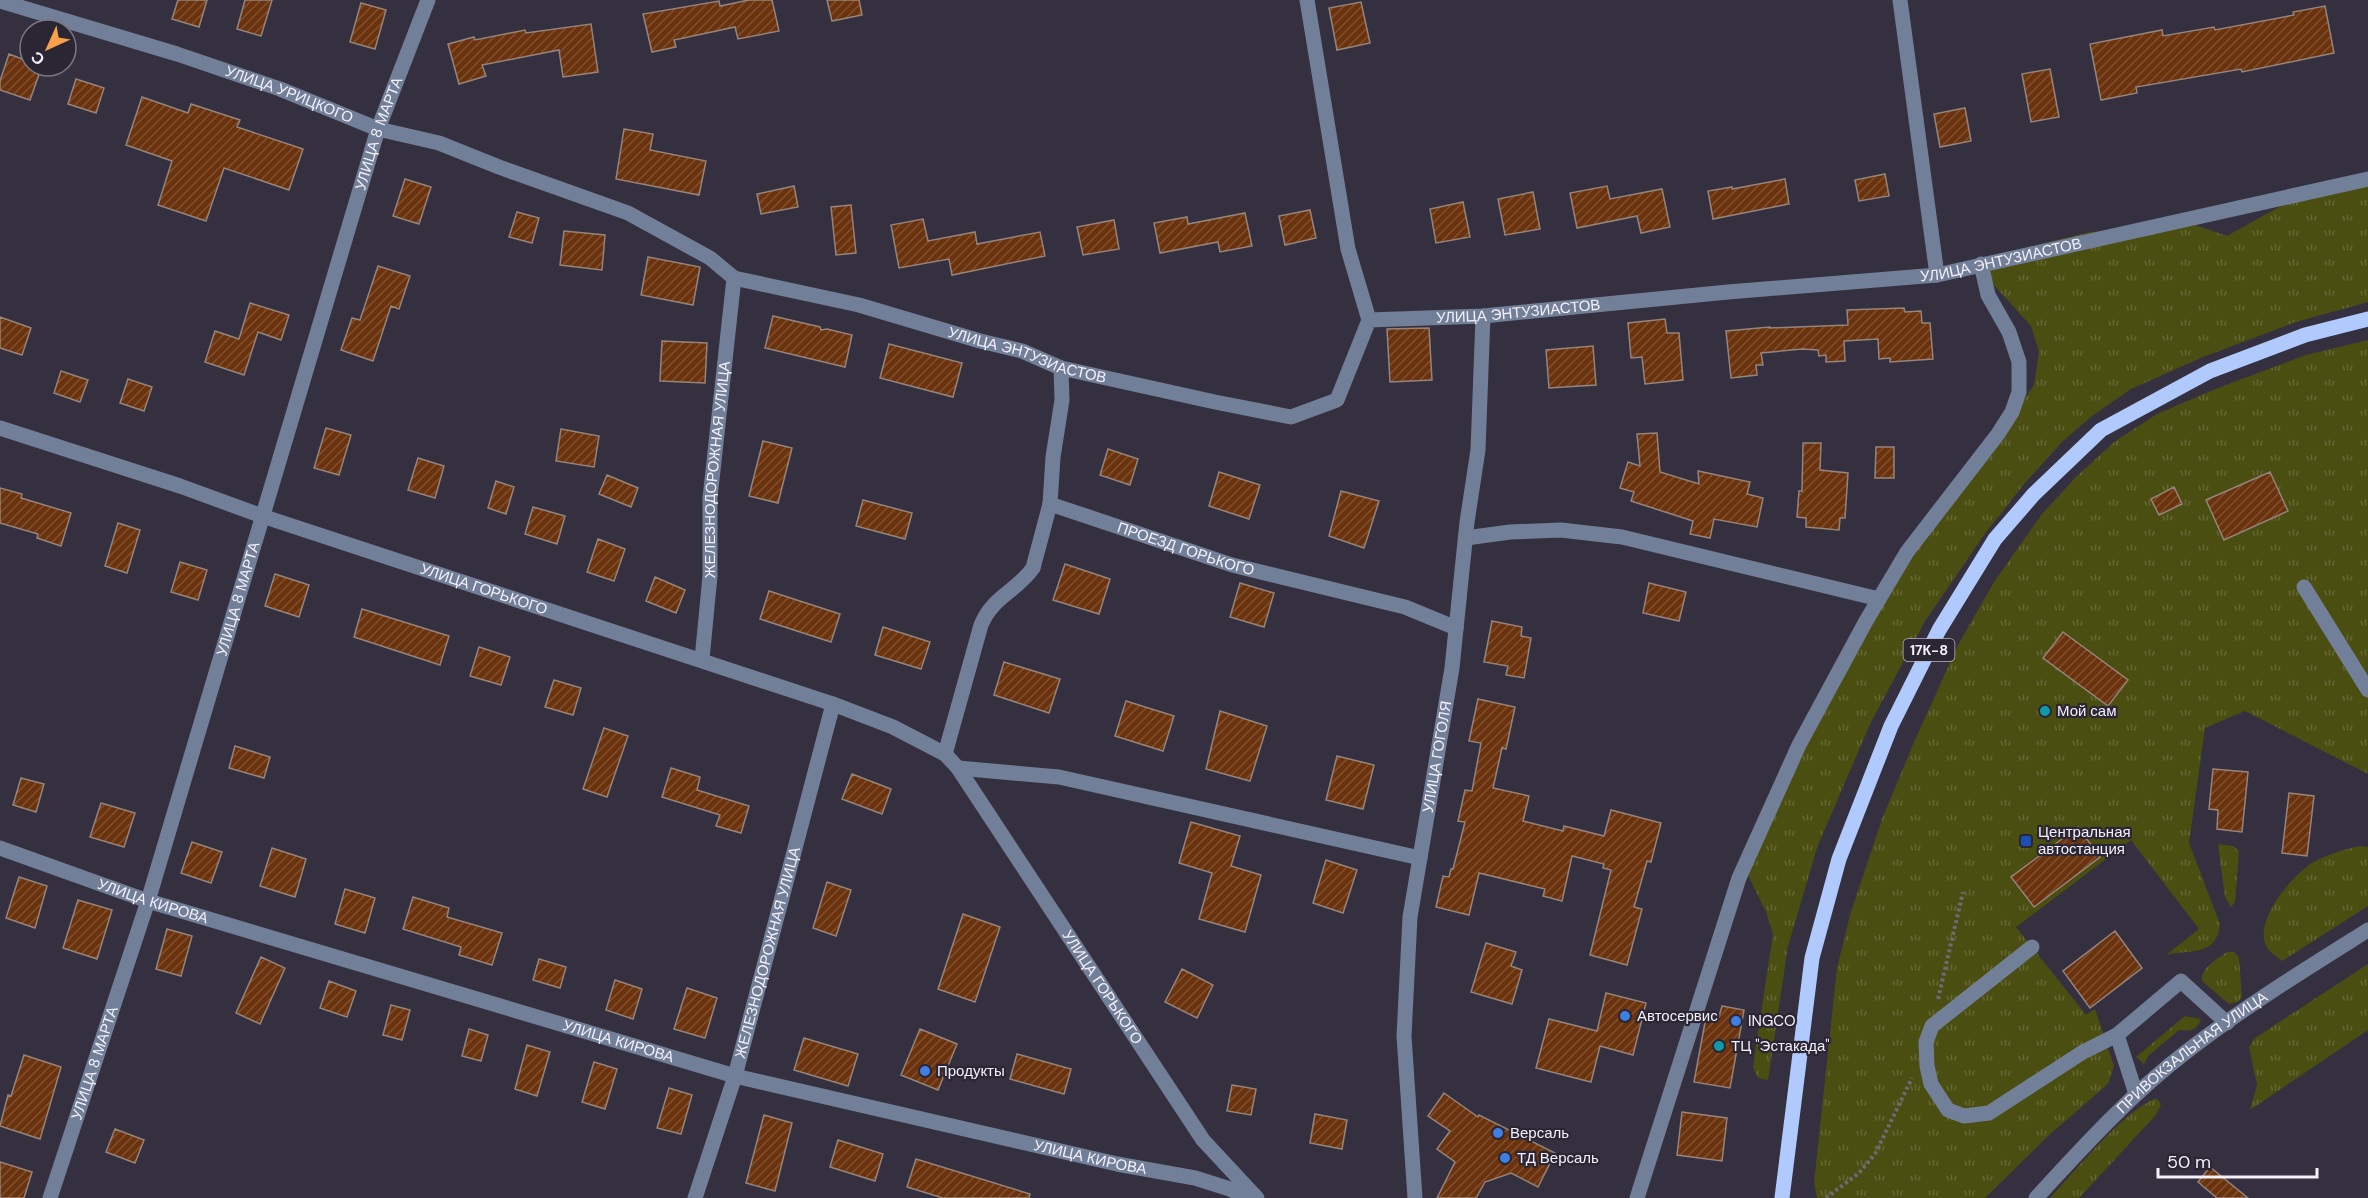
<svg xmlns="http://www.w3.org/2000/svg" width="2368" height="1198" font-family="'DM Sans',sans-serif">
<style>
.grass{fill:url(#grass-tufts)}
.building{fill:url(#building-hatch);stroke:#96847b;stroke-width:1.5}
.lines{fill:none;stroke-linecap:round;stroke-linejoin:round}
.path{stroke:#6f6a77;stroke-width:4;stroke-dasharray:3 3;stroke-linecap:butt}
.minor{stroke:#727f98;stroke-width:15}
.major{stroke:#b0cafe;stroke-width:15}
.culture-dot{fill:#0f9aa8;stroke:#2b2634;stroke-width:2}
.transit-dot{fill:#1a4fb4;stroke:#2b2634;stroke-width:2}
.shop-dot{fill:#3f7fe0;stroke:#2b2634;stroke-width:2}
.labels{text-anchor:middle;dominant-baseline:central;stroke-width:4.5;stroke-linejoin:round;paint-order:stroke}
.shield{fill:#2b2634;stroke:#b7b3be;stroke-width:1.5}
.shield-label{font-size:14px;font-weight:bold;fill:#f3f0f9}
.street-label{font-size:15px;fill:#f3f0f9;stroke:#2b2634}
.poi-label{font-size:15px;fill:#f3f0f9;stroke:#2b2634;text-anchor:start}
</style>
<defs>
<pattern id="grass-tufts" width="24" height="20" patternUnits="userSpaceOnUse" patternTransform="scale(1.5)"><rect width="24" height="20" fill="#4a4e11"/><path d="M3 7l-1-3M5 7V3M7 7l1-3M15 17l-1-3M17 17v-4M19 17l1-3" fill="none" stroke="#656834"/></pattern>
<pattern id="building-hatch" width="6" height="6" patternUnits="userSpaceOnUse" patternTransform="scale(1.5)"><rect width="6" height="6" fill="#6a320d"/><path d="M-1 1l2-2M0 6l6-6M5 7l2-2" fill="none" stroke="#805031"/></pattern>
</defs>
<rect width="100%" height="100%" fill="#35303f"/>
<path class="grass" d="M2368 178V302L2296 322 2203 357 2131 389 2092 416 2062 442 2024 484 1984 535 1925 621 1871 722 1818 845 1788 946 1768 1080 1758 1078 1753 1067 1773 934 1766 912 1748 875 1785 781 1907 554 2009 422 2034 385 2039 352 2031 326 1972 261 2090 232 2195 225 2227 236 2286 203Z
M2368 340V774L2245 711 2205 728 2189 843 2220 924C2217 957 2190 949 2166 955L2199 929 2131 840 2016 927 2086 1015 2095 1009 2114 1066 2108 1084 2047 1137 1985 1198H1817L1814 1183 1837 968 1850 915 1882 819 1915 740 1958 645 1994 582 2042 514 2076 477 2114 442 2157 414 2218 388 2306 355Z
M2218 844 2233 846 2239 851 2235 902 2231 907 2225 897Z
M2360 846 2368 847V906L2282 961C2274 955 2266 950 2264 940 2260 914 2292 876 2312 863 2328 854 2342 850 2360 846Z
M2227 952H2234L2239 957 2242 997 2238 1002 2229 1004 2202 981C2200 968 2218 959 2227 952Z
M2368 964V1030L2250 1110 2257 1085 2249 1047 2255 1038Z
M2185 1016 2201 1019C2197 1031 2190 1031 2179 1030L2148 1056 2144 1064 2136 1057Z
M2156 1098 2161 1104 2156 1115 2079 1198H2050C2078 1168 2120 1114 2156 1098Z"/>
<path class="building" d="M178 0H207L199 27 172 19Z
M245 0H272L261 36 237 29Z
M749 0H772L779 31 738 39 735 27 674 40 676 47 652 52 643 14 719 1 720 6Z
M827 0H859L862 15 832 21Z
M1361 2 1370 43 1337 50 1329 8Z
M361 3 386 10 375 49 350 42Z
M2325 6 2334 53 2242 72 2241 69 2136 87 2137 93 2101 100 2090 44 2162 30 2163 36 2214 27 2215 30 2294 15 2293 12Z
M591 24 598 72 563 77 559 50 482 65 486 76 459 84 448 44 474 37 475 40 525 30 526 33Z
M9 54 30 62V66H42L30 100 0 90V81Z
M2050 69 2059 117 2031 122 2022 74Z
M76 79 104 88 96 113 68 104Z
M142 97 188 113 191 104 240 120 237 127 303 149 289 190 224 168 206 221 158 205 172 161 126 145Z
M1965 108 1971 141 1940 147 1934 114Z
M624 129 653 134 650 150 706 161 699 195 616 179Z
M1885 174 1889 196 1859 201 1855 180Z
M405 179 431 187 419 224 393 216Z
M1785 179 1789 204 1713 219 1708 191 1732 187V189Z
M794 186 798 207 761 214 757 194Z
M1607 186 1610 199 1662 189 1670 227 1641 233 1637 216 1577 228 1570 193Z
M1533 192 1540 229 1505 235 1498 199Z
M1463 202 1470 237 1436 243 1430 209Z
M851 205 856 253 836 255 831 207Z
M1310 210 1316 238 1285 245 1279 216Z
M517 212 539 218 532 243 509 237Z
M1245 213 1252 246 1220 252 1218 242 1160 253 1154 223 1187 217 1188 224Z
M923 219 928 241 975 232 977 244 1040 232 1045 256 952 275 949 259 899 268 891 225Z
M1114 220 1119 249 1083 255 1077 227Z
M564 231 605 235 602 270 560 265Z
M648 257 700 267 693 305 641 295Z
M378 266 410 276 399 309 391 306 373 361 341 350 352 318 360 320Z
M250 303 289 315 281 340 258 332 244 375 205 362 215 331 239 339Z
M1904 308 1905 312 1921 311 1922 323H1930L1933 359 1890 362V358L1879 359 1878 339 1844 341 1845 361 1826 362V355L1819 356 1818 350 1802 349 1761 353 1763 365H1756L1757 375 1731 378 1726 331 1770 327V328L1848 325 1847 310Z
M773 316 820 327 821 330 827 329 852 335 845 367 765 348Z
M0 317 31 328 22 355 0 348Z
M1665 319 1667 333H1679L1683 380 1645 384 1642 357 1631 358 1628 323Z
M1429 328 1432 380 1390 382 1387 329Z
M662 341 707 343 705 383 660 381Z
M889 344 962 363 953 397 880 378Z
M1593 346 1596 385 1549 388 1546 350Z
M61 371 88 380 80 402 54 393Z
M128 379 152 387 144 411 120 403Z
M326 428 351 435 339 475 314 468Z
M561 429 599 436 594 467 556 461Z
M1657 433 1660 472 1699 484 1698 471 1750 482 1747 494 1763 498 1757 527 1714 519 1710 538 1690 534 1693 521 1631 501 1634 492 1620 488 1628 462 1640 466 1637 434Z
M763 441 792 448 778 503 749 496Z
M1803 443H1821L1820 470 1848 473 1845 518H1840L1839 530 1806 527V518L1797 517 1799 491H1802Z
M1876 447H1894V478H1875Z
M1108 449 1138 459 1130 485 1100 475Z
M418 458 444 466 435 498 408 490Z
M1219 472 1260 485 1249 519 1209 506Z
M2270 472 2288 511 2224 540 2206 500Z
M607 475 638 488 631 507 599 494Z
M496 481 514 487 506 514 488 508Z
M2174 487 2182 504 2159 515 2151 499Z
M0 488 22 494 21 498 71 513 61 546 37 538 38 534 0 523Z
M1341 491 1379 501 1364 548 1329 536Z
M863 500 912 513 905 539 856 526Z
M533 507 565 516 557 544 525 534Z
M118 523 140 530 127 573 105 566Z
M598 539 625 549 614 581 587 572Z
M180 562 207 570 198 600 171 592Z
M1065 564 1110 579 1099 614 1053 600Z
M275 574 309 585 299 617 265 606Z
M655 577 685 590 676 613 646 601Z
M1240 583 1274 593 1264 627 1230 617Z
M1649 583 1686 592 1679 621 1643 613Z
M769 591 840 614 831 642 760 619Z
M362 609 449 636 440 665 354 637Z
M1492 621 1522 627 1521 636 1531 638 1524 678 1506 675 1508 666 1484 662Z
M883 627 930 642 921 669 875 655Z
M2063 632 2128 680 2108 706 2043 658Z
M479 647 510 657 501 685 470 676Z
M1004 662 1060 679 1049 713 994 695Z
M554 680 581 688 573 715 545 707Z
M1478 699 1515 707 1506 749 1502 748 1493 788 1529 796 1523 821 1563 831 1564 826 1604 836 1611 810 1661 823 1651 862 1647 861 1634 907 1642 909 1627 965 1590 955 1611 870 1603 868 1604 864 1572 856 1562 901 1543 896 1545 889 1479 873 1469 915 1436 907 1443 876 1449 877 1451 869H1453L1465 822 1458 821 1465 790 1472 791 1481 743 1469 741Z
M1126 701 1174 716 1163 751 1115 736Z
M1220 711 1267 726 1250 781 1206 769Z
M604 728 628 736 607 797 583 789Z
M235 746 270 757 264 778 229 768Z
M1337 756 1374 765 1363 809 1326 800Z
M671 768 700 777 697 790 749 806 741 833 716 826 720 815 662 797Z
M2213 769 2248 772 2242 832 2217 829 2218 810 2209 809Z
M852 774 891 789 882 814 842 799Z
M21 778 44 784 36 812 13 805Z
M2289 793 2314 796 2307 856 2282 853Z
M101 803 135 813 124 847 90 837Z
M1191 822 1240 836 1231 866 1261 875 1245 932 1199 919 1212 873 1179 863Z
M2078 827 2100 857 2034 907 2011 877Z
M192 842 222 852 211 883 181 873Z
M272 848 306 859 295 897 260 886Z
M1326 860 1357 870 1343 913 1313 903Z
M19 877 47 886 35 928 6 918Z
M827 882 851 890 836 936 813 928Z
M345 889 375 898 365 933 335 924Z
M413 897 449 908 447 917 502 933 492 965 459 955 461 947 403 929Z
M78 900 112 910 97 959 63 948Z
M963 914 1000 927 975 1002 938 989Z
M167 929 192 936 181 976 156 969Z
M2115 931 2142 968 2090 1008 2063 971Z
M1486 943 1516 952 1511 966 1522 970 1512 1004 1471 992Z
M261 957 285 968 260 1024 236 1013Z
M539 959 566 967 560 988 533 980Z
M1182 969 1213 985 1197 1018 1165 1002Z
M615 980 642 989 633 1019 606 1010Z
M329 981 356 991 347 1017 320 1008Z
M687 988 717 998 705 1038 674 1029Z
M1606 993 1646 1003 1633 1055 1600 1046 1591 1082 1536 1068 1549 1019 1597 1031Z
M391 1005 410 1010 402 1040 383 1035Z
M1722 1006 1744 1010 1730 1088 1694 1082 1706 1017 1718 1020Z
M469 1029 488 1035 481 1061 462 1056Z
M920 1029 957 1044 938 1090 901 1075Z
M804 1038 858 1054 848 1086 794 1070Z
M527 1045 550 1052 537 1096 515 1089Z
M1017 1054 1071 1069 1064 1094 1010 1079Z
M24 1055 61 1067 40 1139 0 1126 8 1095 11 1096Z
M594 1062 617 1069 605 1109 582 1102Z
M1232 1085 1256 1089 1251 1115 1227 1111Z
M669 1088 692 1095 681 1134 657 1128Z
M1444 1093 1478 1117 1479 1115 1555 1153 1538 1187 1511 1173 1485 1182 1476 1198H1437L1455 1162 1437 1149 1450 1131 1428 1116Z
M1682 1112 1727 1118 1722 1161 1677 1155Z
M1315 1114 1347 1120 1342 1149 1310 1143Z
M764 1115 792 1123 775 1191 746 1183Z
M115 1129 144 1140 135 1163 106 1152Z
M838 1140 883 1154 875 1181 830 1167Z
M916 1159 1030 1194 1029 1198H943L907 1187Z
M0 1162 32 1172 24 1198H0Z
M2210 1167 2248 1198H2217L2198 1182Z"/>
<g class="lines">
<path class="path" d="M1938 999 1963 892
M1826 1198 1859 1173 1875 1154 1912 1078"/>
<g class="minor">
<path d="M1307 0 1348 249 1369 320"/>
<path d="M1900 0 1937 275"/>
<path id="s1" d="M0 1 177 54 280 89 378 129 439 143 499 167 628 213 710 258 734 278 859 305 980 341 1022 351 1061 368 1215 402 1291 417 1337 400 1369 320 1483 316 1728 292 1937 275 2368 179"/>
<path id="s2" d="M1061 368 1062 400 1053 457 1050 504 1232 565 1405 607 1456 628"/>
<path id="s3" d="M0 428 180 486 262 516 833 704 893 727 945 754 958 768 1203 1140 1257 1198"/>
<path d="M1466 538 1510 532 1561 530 1622 537 1879 599"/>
<path d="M2304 587 2368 690"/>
<path id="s4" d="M702 659 710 576V498L734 278"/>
<path d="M945 754 981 625C993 596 1016 592 1033 568L1050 504"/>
<path d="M958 768 1059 777 1420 858"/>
<path id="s5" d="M0 848 148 901 735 1076 1117 1164 1195 1178 1230 1189 1247 1198"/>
<path d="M2032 947 1932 1026 1926 1042 1927 1066 1931 1084 1948 1110 1964 1116 1989 1113 2083 1052 2117 1035"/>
<path d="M2136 1094 2117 1035 2181 981 2227 1023"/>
<path id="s6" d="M50 1198 148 901 378 129 428 0"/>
<path id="s7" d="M695 1198 735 1076 833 704"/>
<path id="s8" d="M1415 1198 1404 1036 1410 917 1452 668 1467 522 1478 450 1483 316"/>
<path d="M1637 1198 1739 878 1799 745 1866 621 1907 552 1998 434 2012 412 2019 392V362L2009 332 1988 295 1981 264"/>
<path id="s9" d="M2036 1198C2083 1147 2131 1094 2186 1052 2244 1007 2306 969 2368 930"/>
</g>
<path class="major" d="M1782 1198 1812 958 1839 859 1891 726 1939 630 1995 539 2034 494 2101 430 2210 371 2305 335 2368 319"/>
</g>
<g class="culture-dot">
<circle cx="2045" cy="711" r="6"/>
<circle cx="1719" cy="1046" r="6"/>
</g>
<rect class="transit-dot" x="2020" y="835" width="12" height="12" rx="3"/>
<g class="shop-dot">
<circle cx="1625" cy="1016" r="6"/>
<circle cx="1736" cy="1021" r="6"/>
<circle cx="925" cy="1071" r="6"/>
<circle cx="1498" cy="1133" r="6"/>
<circle cx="1505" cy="1158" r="6"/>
</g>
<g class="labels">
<rect class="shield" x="1903.5" y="639" width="51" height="22" rx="4.5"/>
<g class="shield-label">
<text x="1929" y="650">17К-8</text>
</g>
<g class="street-label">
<text stroke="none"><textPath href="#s1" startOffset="304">УЛИЦА УРИЦКОГО</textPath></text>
<text stroke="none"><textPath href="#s6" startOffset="1114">УЛИЦА 8 МАРТА</textPath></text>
<text stroke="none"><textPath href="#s1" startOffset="2134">УЛИЦА ЭНТУЗИАСТОВ</textPath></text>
<text stroke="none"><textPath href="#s1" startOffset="1648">УЛИЦА ЭНТУЗИАСТОВ</textPath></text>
<text stroke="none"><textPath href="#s1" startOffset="1092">УЛИЦА ЭНТУЗИАСТОВ</textPath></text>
<text stroke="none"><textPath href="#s4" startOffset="190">ЖЕЛЕЗНОДОРОЖНАЯ УЛИЦА</textPath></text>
<text stroke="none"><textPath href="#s2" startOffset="280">ПРОЕЗД ГОРЬКОГО</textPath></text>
<text stroke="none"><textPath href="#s3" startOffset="510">УЛИЦА ГОРЬКОГО</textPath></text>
<text stroke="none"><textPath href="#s6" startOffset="628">УЛИЦА 8 МАРТА</textPath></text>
<text stroke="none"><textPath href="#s8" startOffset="444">УЛИЦА ГОГОЛЯ</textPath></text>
<text stroke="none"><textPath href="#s5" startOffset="162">УЛИЦА КИРОВА</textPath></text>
<text stroke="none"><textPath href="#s7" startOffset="256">ЖЕЛЕЗНОДОРОЖНАЯ УЛИЦА</textPath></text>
<text stroke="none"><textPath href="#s3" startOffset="1282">УЛИЦА ГОРЬКОГО</textPath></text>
<text stroke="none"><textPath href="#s5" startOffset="648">УЛИЦА КИРОВА</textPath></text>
<text stroke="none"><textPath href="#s9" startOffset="214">ПРИВОКЗАЛЬНАЯ УЛИЦА</textPath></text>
<text stroke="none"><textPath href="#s6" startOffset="142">УЛИЦА 8 МАРТА</textPath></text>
<text stroke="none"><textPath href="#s5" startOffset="1134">УЛИЦА КИРОВА</textPath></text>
</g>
<g class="poi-label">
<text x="2057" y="711">Мой сам</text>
<text x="2038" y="832">Центральная<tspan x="2038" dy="17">автостанция</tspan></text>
<text x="1637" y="1016">Автосервис</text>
<text x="1748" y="1021">INGCO</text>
<text x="1731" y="1046">ТЦ "Эстакада"</text>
<text x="937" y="1071">Продукты</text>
<text x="1510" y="1133">Версаль</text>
<text x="1517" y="1158">ТД Версаль</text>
</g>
</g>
<g transform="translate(48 48) rotate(225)"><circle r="28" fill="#2b2634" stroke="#7b7783" stroke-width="1.5"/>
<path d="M0-4.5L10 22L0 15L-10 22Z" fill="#f8a14a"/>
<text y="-9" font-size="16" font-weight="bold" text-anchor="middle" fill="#f3f0f9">С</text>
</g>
<path d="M2158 1168v9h159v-9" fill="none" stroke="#f3f0f9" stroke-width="3"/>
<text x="2167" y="1168" font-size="18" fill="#f3f0f9" stroke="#2b2634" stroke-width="4.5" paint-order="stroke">50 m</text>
</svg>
